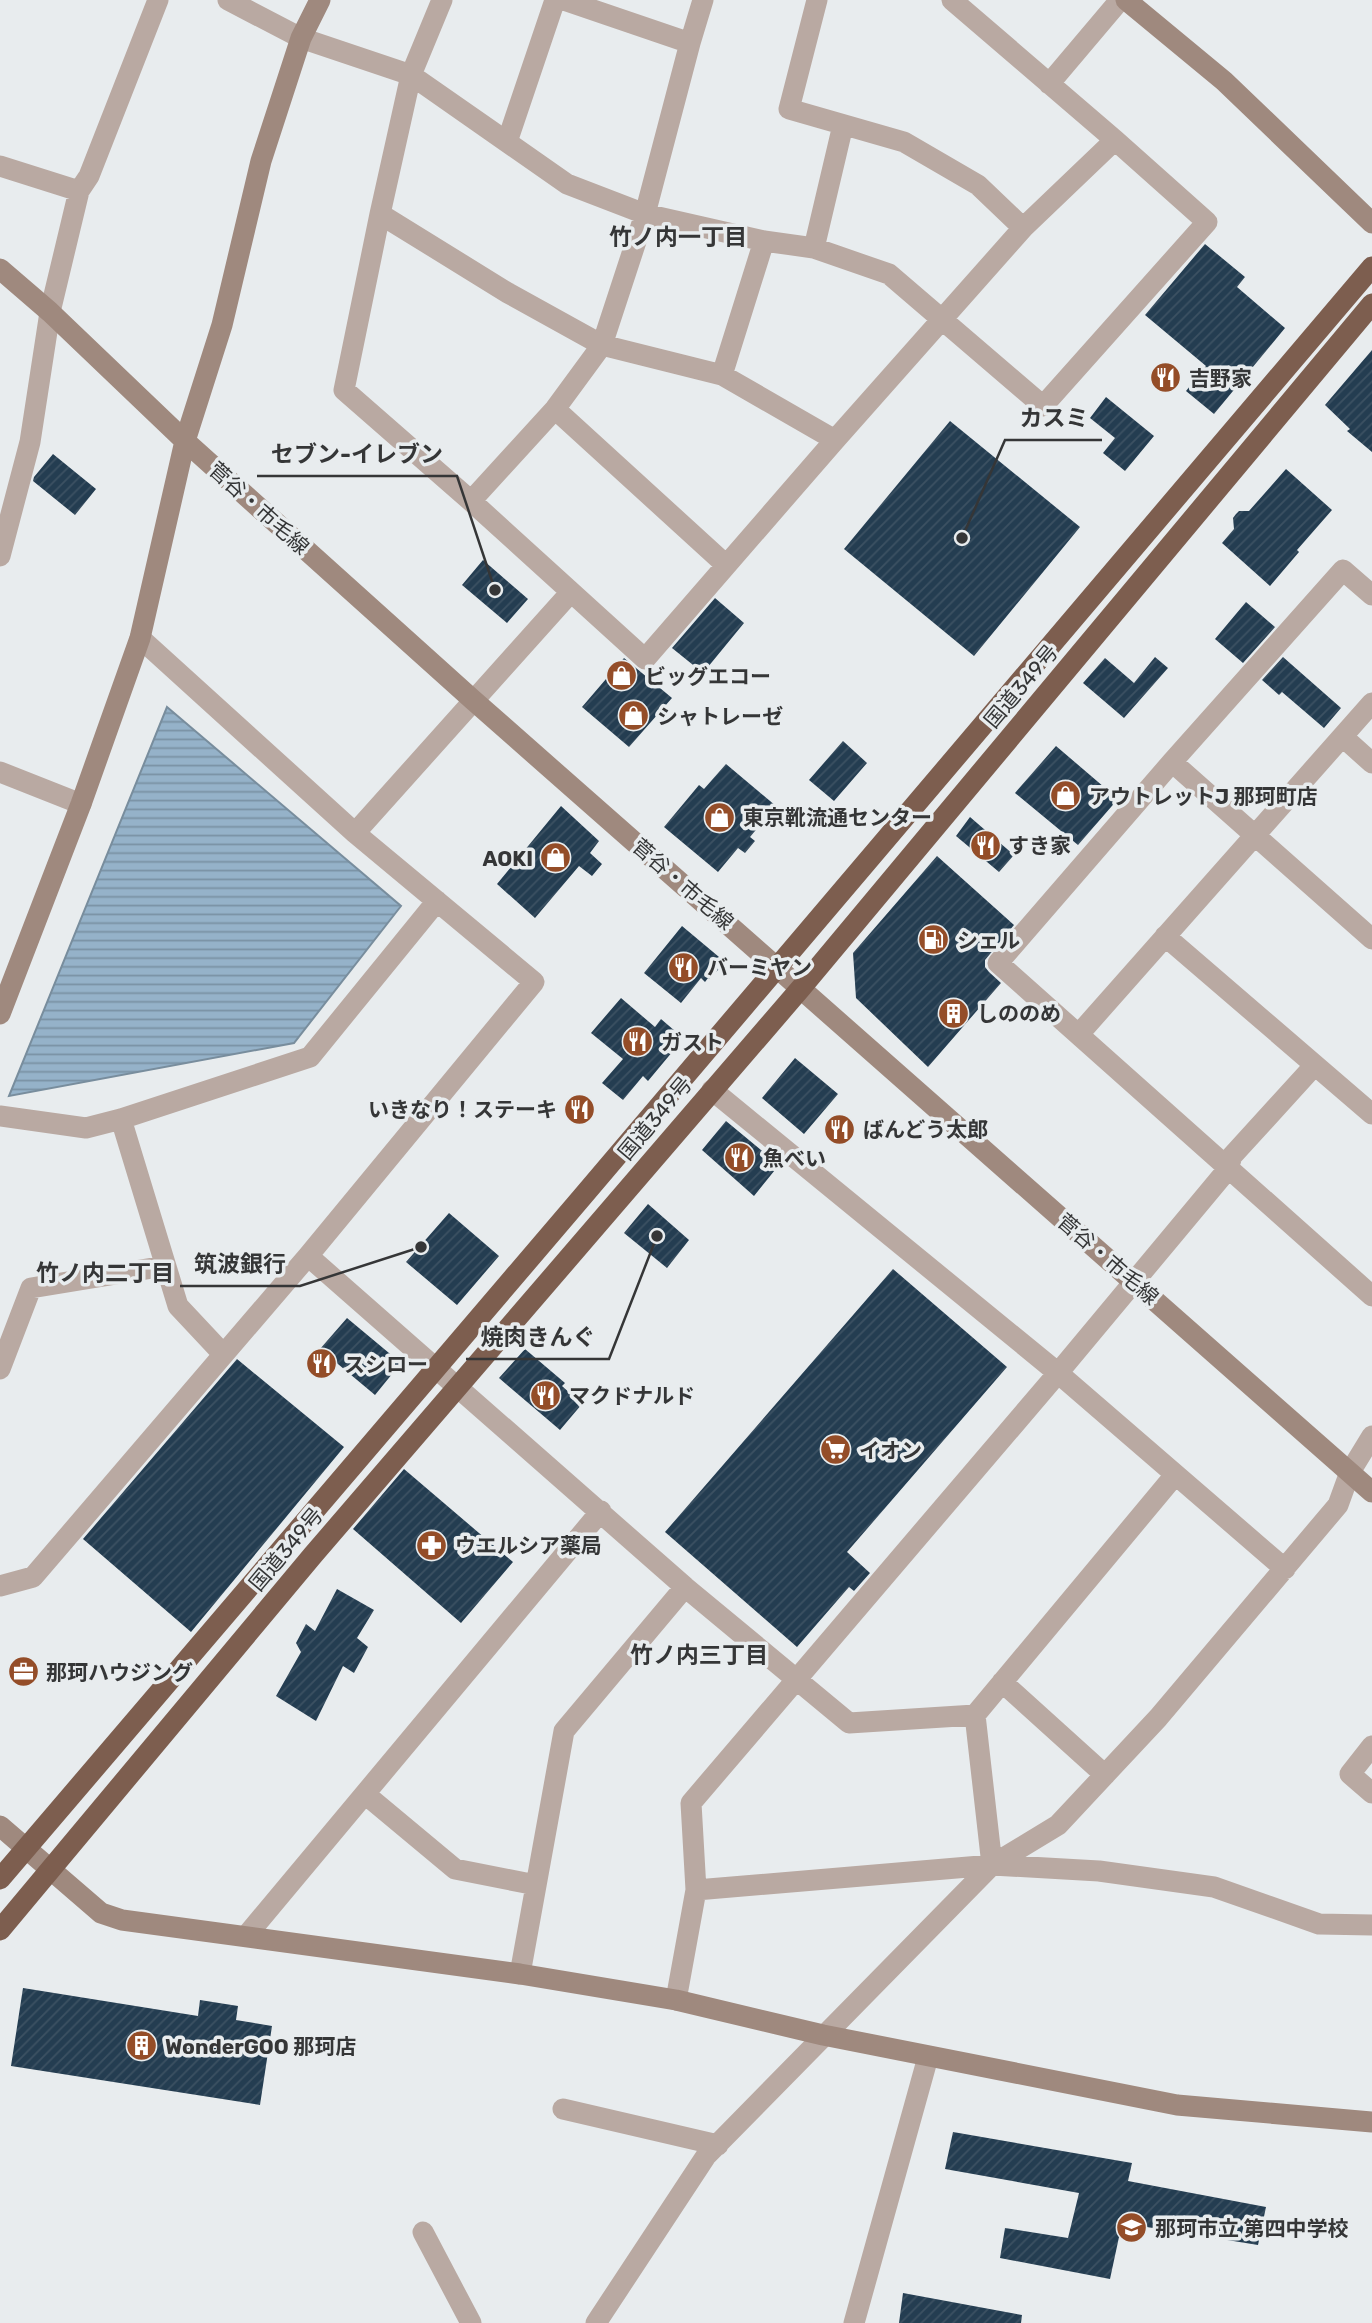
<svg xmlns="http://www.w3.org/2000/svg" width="1372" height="2323" font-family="Rubik,'Noto Sans JP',sans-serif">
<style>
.water{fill:url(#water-rules);stroke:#788d9d;stroke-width:2}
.building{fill:url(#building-hatch)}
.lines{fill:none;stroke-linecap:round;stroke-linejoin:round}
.street{stroke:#b9a9a2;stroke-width:21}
.secondary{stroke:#9f897e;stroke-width:21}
.highway{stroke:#7d5e4f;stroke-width:21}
.labels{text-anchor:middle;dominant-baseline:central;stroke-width:7;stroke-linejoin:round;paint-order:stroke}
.poi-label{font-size:21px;font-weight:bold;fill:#353637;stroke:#e8ecee;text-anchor:start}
.street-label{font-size:21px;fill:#353637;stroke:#e8ecee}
.neighbourhood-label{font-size:23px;font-weight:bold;fill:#353637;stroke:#e8ecee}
.leader{fill:none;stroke:#353637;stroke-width:2.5}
.callout-dot{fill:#353637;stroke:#e8ecee;stroke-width:2.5}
.callout-label{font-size:23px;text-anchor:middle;font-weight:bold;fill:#353637;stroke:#e8ecee;stroke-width:7;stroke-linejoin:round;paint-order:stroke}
</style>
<defs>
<pattern id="water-rules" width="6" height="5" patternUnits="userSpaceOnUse" patternTransform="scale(1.75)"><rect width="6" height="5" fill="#95b2c9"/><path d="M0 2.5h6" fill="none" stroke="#7a92a4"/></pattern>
<pattern id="building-hatch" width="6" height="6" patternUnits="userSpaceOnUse" patternTransform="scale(1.75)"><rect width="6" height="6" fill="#243d51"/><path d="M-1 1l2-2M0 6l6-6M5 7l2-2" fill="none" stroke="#3c5162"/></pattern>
</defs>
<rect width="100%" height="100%" fill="#e8ecee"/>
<path class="water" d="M167 707 401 906 294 1043 9 1096Z"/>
<path class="building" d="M1205 244 1245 277 1237 287 1285 328 1214 414 1186 391 1206 366 1145 315Z
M1372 350V452L1347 431 1350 429 1325 405Z
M1106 397 1154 436 1125 471 1103 453 1115 438 1090 418Z
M950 421 1080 527 974 656 844 549Z
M53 454 96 489 75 515 33 481 34 477Z
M1286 469 1332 510 1297 550 1299 552 1270 586 1222 543 1234 529 1233 518 1236 514 1239 511H1249Z
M483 560 528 599 507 623 462 585Z
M715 598 744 623 703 673 672 648Z
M1246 602 1275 627 1243 663 1215 639Z
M1155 657 1168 668 1124 718 1083 683 1105 658 1134 683Z
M1283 657 1341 708 1324 728 1282 692 1279 695 1262 680Z
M624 658 672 698 629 747 582 707Z
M843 741 867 763 834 801 809 780Z
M1056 746 1118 799 1078 845 1015 793Z
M726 764 776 806 750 837 755 841 745 853 738 848 718 872 664 827 699 785 704 789Z
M561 806 599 841 590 853 602 864 592 876 579 866 535 918 497 884Z
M970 817 1014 855 999 872 956 836Z
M937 856 1014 925 985 960V967L989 972 1001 983 928 1067 856 998 853 953Z
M682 926 725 962 710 979 708 978 705 982 701 978 681 1003 644 973Z
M621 998 655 1027 661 1019 675 1031 669 1038 678 1045 648 1081 643 1076 623 1100 602 1083 623 1059 591 1033Z
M795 1058 838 1094 804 1134 762 1098Z
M726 1121 779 1165 754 1196 702 1150Z
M648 1204 689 1240 667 1268 624 1233Z
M449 1213 499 1256 457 1305 406 1262Z
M893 1269 1007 1367 847 1552 870 1573 854 1591 849 1587 797 1647 665 1532Z
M347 1318 401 1363 375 1395 320 1349Z
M525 1349 565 1383 562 1386 582 1404 560 1430 499 1378Z
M237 1359 344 1447 191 1632 83 1539Z
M404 1469 513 1562 461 1623 353 1529Z
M337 1589 374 1610 357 1638 368 1647 354 1673 343 1666 316 1721 276 1696 301 1652 296 1643 306 1624 315 1631Z
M23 1988 198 2016 200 2000 238 2006 236 2020 272 2026 260 2105 11 2066Z
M953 2132 1132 2163 1128 2181 1266 2207 1258 2245 1122 2223 1110 2279 1000 2258 1005 2228 1068 2238 1079 2193 945 2169Z
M903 2293 1022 2315 1021 2323H899Z"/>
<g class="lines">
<path class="street" d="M228 0 301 38 411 75 567 184 645 214 764 241 814 248 889 274 1043 406 1207 222 1115 140 952 0
M442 0 411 75 380 214 344 390 471 501 645 659 835 440 1023 228 1115 140
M817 0 789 109 904 142 978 185 1023 228
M690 43 703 0
M1049 84 1120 0
M507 142 555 0
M0 166 79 191
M380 214 508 293 602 345 722 375 835 440
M814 248 843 125
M722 375 764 241
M555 409 726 565
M471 501 555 409 602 345 645 214 690 43 564 0
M0 556 30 442 50 312 79 191 89 176 158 0
M1372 595 1343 570 1172 762 998 963 1372 1296
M1343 737 1372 763
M1172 762 1372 939
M0 772 81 804
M355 833 571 592
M1165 936 1372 1114
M1079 1034 1372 703
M712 1090 1058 1373 1285 1569
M0 1116 86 1128 121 1119 310 1057 437 901
M121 1119 178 1306 223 1354
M308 1256 685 1587 849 1723 975 1715
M0 1369 31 1288 165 1266
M0 1586 33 1577 308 1256 534 982 355 833 140 638
M1002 1682 1105 1775
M1372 1746 1350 1774 1372 1793
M365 1794 455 1869 536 1885
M992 1865 975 1715 1175 1475
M696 1890 992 1865 1099 1871 1214 1887 1319 1924 1372 1925
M247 1935 601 1511
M520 1974 564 1731 685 1587
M676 2000 696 1890 691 1803 1058 1373 1228 1169 1232 1156 1314 1066
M563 2109 718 2145
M423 2232 471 2323
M596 2323 706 2156 992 1865 1058 1825 1158 1718 1338 1505 1350 1472 1372 1436
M854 2323 928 2057"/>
<path class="secondary" d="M1126 0 1224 81 1372 223
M0 269 50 312 185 441 473 700 1372 1492
M0 1014 81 804 140 638 185 441 222 325 261 161 301 38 320 0
M0 1826 101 1913 122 1920 520 1974 676 2000 823 2035 1177 2105 1372 2122"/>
<path class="highway" d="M0 1879 583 1196 1372 267
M0 1930 313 1555 801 988 1372 304"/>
</g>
<defs>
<symbol id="restaurant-disc" viewBox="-11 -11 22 22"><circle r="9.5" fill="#944d28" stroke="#e8ecee"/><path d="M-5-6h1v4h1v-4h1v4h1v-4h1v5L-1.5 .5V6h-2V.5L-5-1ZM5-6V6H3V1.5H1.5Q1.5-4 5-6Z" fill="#fff"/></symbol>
<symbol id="shop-disc" viewBox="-11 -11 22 22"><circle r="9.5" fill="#944d28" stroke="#e8ecee"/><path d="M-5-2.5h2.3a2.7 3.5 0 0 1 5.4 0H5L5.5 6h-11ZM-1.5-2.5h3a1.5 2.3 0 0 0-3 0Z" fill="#fff"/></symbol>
<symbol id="fuel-disc" viewBox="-11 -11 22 22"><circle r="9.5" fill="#944d28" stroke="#e8ecee"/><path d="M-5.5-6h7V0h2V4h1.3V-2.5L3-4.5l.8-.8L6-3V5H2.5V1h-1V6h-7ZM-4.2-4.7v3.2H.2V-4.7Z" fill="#fff"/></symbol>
<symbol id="building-disc" viewBox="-11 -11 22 22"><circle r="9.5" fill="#944d28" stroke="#e8ecee"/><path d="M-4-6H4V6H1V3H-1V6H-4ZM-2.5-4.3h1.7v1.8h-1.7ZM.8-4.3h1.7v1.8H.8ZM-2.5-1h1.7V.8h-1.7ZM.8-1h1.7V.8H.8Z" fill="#fff"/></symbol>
<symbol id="supermarket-disc" viewBox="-11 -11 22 22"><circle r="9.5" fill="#944d28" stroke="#e8ecee"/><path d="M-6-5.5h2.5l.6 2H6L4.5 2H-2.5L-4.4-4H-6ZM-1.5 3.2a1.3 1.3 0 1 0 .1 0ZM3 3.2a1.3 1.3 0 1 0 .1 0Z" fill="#fff"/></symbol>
<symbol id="pharmacy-disc" viewBox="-11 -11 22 22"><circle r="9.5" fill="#944d28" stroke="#e8ecee"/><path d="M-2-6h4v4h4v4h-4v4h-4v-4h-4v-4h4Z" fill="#fff"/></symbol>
<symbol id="office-disc" viewBox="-11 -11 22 22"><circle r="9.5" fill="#944d28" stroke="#e8ecee"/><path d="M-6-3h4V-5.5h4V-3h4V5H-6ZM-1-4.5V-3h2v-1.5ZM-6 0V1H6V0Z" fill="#fff"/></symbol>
<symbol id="school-disc" viewBox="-11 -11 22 22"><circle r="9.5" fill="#944d28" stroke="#e8ecee"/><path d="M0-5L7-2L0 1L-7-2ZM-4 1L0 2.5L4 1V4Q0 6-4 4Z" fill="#fff"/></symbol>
</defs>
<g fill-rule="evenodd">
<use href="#restaurant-disc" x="1148" y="360" width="35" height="35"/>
<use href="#shop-disc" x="604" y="658" width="35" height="35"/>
<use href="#shop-disc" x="616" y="698" width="35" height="35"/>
<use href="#shop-disc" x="1048" y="778" width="35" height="35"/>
<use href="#shop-disc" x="702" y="800" width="35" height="35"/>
<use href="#restaurant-disc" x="968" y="828" width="35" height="35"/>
<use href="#shop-disc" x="538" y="840" width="35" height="35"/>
<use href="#fuel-disc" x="916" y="922" width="35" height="35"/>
<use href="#restaurant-disc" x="666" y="950" width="35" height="35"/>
<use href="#building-disc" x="936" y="996" width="35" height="35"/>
<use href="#restaurant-disc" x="620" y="1024" width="35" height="35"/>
<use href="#restaurant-disc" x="562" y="1092" width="35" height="35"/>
<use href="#restaurant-disc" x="822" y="1112" width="35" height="35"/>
<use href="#restaurant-disc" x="722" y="1140" width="35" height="35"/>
<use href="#restaurant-disc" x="304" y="1346" width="35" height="35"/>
<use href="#restaurant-disc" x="528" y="1378" width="35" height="35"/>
<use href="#supermarket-disc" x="818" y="1432" width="35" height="35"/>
<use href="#pharmacy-disc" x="414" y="1528" width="35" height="35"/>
<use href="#office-disc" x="6" y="1654" width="35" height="35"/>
<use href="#building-disc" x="124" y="2028" width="35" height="35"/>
<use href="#school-disc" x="1114" y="2210" width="35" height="35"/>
</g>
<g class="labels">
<g class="poi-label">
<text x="1189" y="378">吉野家</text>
<text x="645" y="676">ビッグエコー</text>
<text x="657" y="716">シャトレーゼ</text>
<text x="1089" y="796">アウトレットJ 那珂町店</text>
<text x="743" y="817">東京靴流通センター</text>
<text x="1008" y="845">すき家</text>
<text x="533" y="858" text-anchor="end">AOKI</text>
<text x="957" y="940">シェル</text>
<text x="707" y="967">バーミヤン</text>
<text x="977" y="1013">しののめ</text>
<text x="661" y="1042">ガスト</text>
<text x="557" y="1109" text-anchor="end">いきなり！ステーキ</text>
<text x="863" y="1129">ばんどう太郎</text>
<text x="763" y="1158">魚べい</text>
<text x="344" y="1364">スシロー</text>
<text x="569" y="1395">マクドナルド</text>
<text x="859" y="1450">イオン</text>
<text x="455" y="1545">ウエルシア薬局</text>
<text x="46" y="1672">那珂ハウジング</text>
<text x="165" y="2046">WonderGOO 那珂店</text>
<text x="1155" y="2228">那珂市立 第四中学校</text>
</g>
<g class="street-label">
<text transform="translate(259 508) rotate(42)">菅谷・市毛線</text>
<text transform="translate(1021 686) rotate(-50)">国道349号</text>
<text transform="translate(683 884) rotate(41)">菅谷・市毛線</text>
<text transform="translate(655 1118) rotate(-50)">国道349号</text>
<text transform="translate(1108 1259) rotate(41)">菅谷・市毛線</text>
<text transform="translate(286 1549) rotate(-50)">国道349号</text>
</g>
<g class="neighbourhood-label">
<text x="678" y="237">竹ノ内一丁目</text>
<text x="105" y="1273">竹ノ内二丁目</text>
<text x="699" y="1655">竹ノ内三丁目</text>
</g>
</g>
<path class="leader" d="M962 538L1005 440H1102M495 590L457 476H257M421 1247L300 1286H180M657 1236L609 1359H466"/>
<g class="callout-dot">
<circle cx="962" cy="538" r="7"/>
<circle cx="495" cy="590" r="7"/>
<circle cx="421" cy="1247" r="7"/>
<circle cx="657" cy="1236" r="7"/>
</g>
<g class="callout-label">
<text x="1054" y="426">カスミ</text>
<text x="357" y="462">セブン-イレブン</text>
<text x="240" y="1272">筑波銀行</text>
<text x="538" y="1345">焼肉きんぐ</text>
</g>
</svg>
